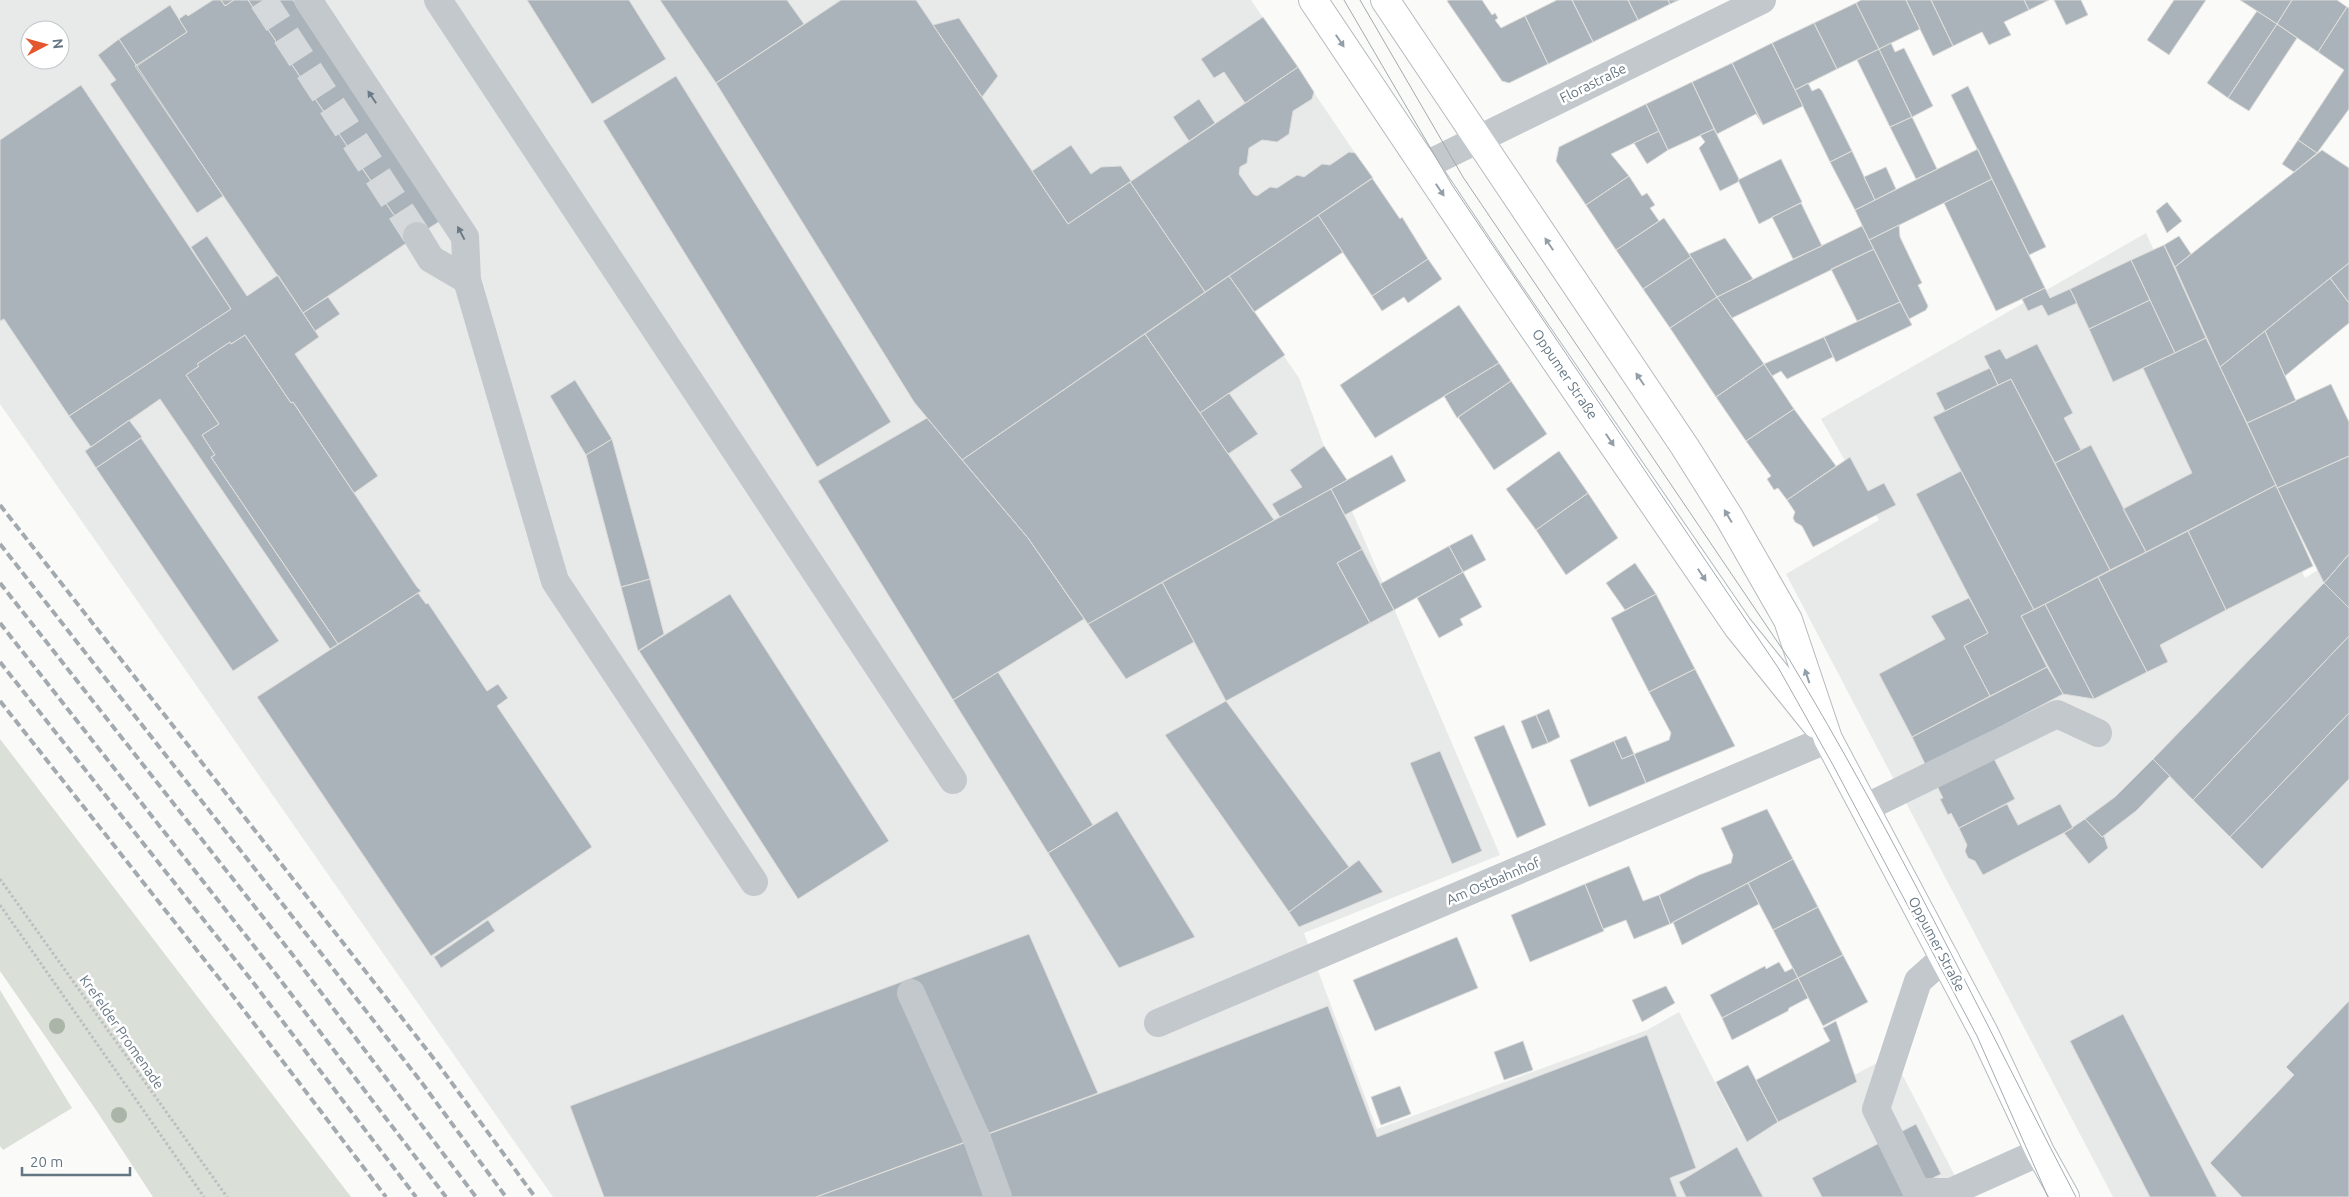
<svg xmlns="http://www.w3.org/2000/svg" width="2349" height="1197" font-family="Ubuntu,sans-serif">
<style>
.built{fill:#e8e9e9;fill-rule:evenodd}
.green{fill:#dadfd7}
.building{fill:#aab3b9;stroke:#dcdcda}
.lines{fill:none;stroke-linecap:round;stroke-linejoin:round}
.minor-tunnel{stroke:#d5d9db;stroke-width:28;stroke-dasharray:28 14;stroke-linecap:butt}
.major-casing{stroke:#b5babe;stroke-width:30}
.path{stroke:#bbbfc2;stroke-width:3;stroke-dasharray:2.5 2.5;stroke-linecap:butt}
.minor{stroke:#c3c8cc;stroke-width:28}
.major{stroke:#fff;stroke-width:28}
.tram{stroke:#a2aab0;stroke-width:1}
.rail{stroke:#a2aab0;stroke-width:4;stroke-dasharray:8 4;stroke-linecap:butt}
.tree{fill:#aab4a7}
.oneway{fill:#939fa8}
.oneway2{fill:#6a7a87}
.labels{text-anchor:middle;dominant-baseline:central;stroke-width:5;stroke-linejoin:round;paint-order:stroke}
.street-label{font-size:14px;fill:#657683;stroke:#fff}
</style>
<rect width="100%" height="100%" fill="#fafaf8"/>
<path class="built" d="M0 0H1251L1372 178 1229 276 1299 378 1324 446 1500 855 1304 933 1377 1129 1647 1030 1679 1012 1742 1135 1892 1055 1966 1197H553L0 404ZM30 30H60V60H30Z
M2146 233 2305 578 2349 551V1197H2113L1786 574 1879 520 1821 419Z"/>
<path class="green" d="M0 739 351 1197H153L96 1110 0 971Z
M0 990 72 1108 3 1150 0 1146Z"/>
<path class="building" d="M213 0H221L225 6 234 0H248L411 240 303 313 135 66 187 32 179 19 186 14 188 16Z
M221 0H234L225 6Z
M248 0H293L440 221 411 240Z
M527 0H629L666 59 592 104Z
M660 0H787L804 24 716 83Z
M841 0H916L1068 224 1130 182 1205 292 962 460 914 402 716 83Z
M1449 0H1482L1492 15 1495 13 1498 18 1495 20 1501 28 1525 16 1548 64 1509 83 1502 81 1447 1Z
M1572 0 1593 42 1548 64 1525 16 1557 0Z
M1572 0H1628L1638 20 1593 42Z
M1628 0H1668L1670 4 1638 20Z
M1668 0H1679L1670 4Z
M1861 0H1906L1920 29 1879 49 1856 3Z
M1906 0H1931L1953 46 1933 56Z
M1931 0H2024L2029 10 2004 22 2011 35 1989 45 1982 32 1953 46Z
M2024 0H2049L2029 10Z
M2054 0H2081L2088 15 2066 25Z
M2174 0H2206L2169 55 2147 40Z
M2240 0H2292L2277 24Z
M2292 0H2337L2347 7 2318 52 2277 24Z
M1856 3 1879 49 1837 69 1814 23Z
M170 5 187 32 137 66 119 39Z
M2347 7 2349 8V109L2317 153 2298 140 2344 70 2318 52Z
M2257 11 2277 24 2228 98 2207 83Z
M1263 17 1298 67 1245 103 1224 72 1214 78 1201 59Z
M959 18 998 76 982 97 933 25Z
M1814 23 1837 69 1795 90 1772 43Z
M2277 24 2297 38 2249 111 2228 98Z
M119 39 223 196 197 213 110 84 116 80 98 55Z
M1772 43 1803 106 1763 125 1732 63Z
M1891 43 1895 52 1904 48 1933 106 1912 117 1879 49Z
M1879 49 1912 117 1890 127 1857 60Z
M1732 63 1763 125 1756 114 1717 134 1692 82Z
M1298 67 1314 92 1312 99 1293 111 1289 134 1277 142 1262 140 1249 148 1247 163 1240 167 1239 174 1253 194 1257 196 1270 187 1277 188 1297 175 1304 177 1322 164 1330 165 1349 152 1355 153 1373 178 1205 292 1130 182Z
M676 76 891 422 817 467 603 121Z
M1692 82 1714 129 1668 150 1646 104Z
M1808 83 1812 91 1819 88 1822 91 1852 151 1830 162 1795 90Z
M81 85 231 309 69 416 4 319 0 321V140Z
M1968 86 2046 247 2029 255 1951 95Z
M1199 99 1215 123 1189 141 1173 117Z
M1646 104 1659 131 1611 154 1629 176 1586 205 1556 161 1559 147Z
M1912 117 1937 169 1916 179 1890 127Z
M1714 129 1739 179 1738 182 1720 191 1699 148 1705 142 1700 135Z
M1659 131 1668 150 1647 164 1634 143Z
M2298 140 2317 153 2294 172 2282 164Z
M1071 145 1091 174 1101 167 1121 166 1131 181 1068 224 1032 171Z
M1978 149 1992 179 1869 240 1855 210Z
M2322 150 2349 168V263L2220 367 2175 267Z
M1852 151 1875 200 1855 210 1830 162Z
M1781 159 1802 202 1759 224 1738 180Z
M1886 167 1896 189 1875 200 1864 177Z
M1629 176 1642 196 1647 193 1655 205 1650 208 1659 221 1616 250 1586 205Z
M1372 178 1400 219 1402 217 1428 259 1372 296 1318 215Z
M1992 179 2045 288 1996 311 1944 203Z
M2167 202 2182 221 2167 233 2156 211Z
M1801 203 1822 246 1793 259 1772 217Z
M1318 215 1343 252 1254 312 1229 276Z
M1664 218 1691 257 1643 289 1616 250Z
M1899 225 1900 237 1922 283 1918 285 1928 306 1926 310 1909 319 1869 240Z
M1862 226 1874 249 1732 318 1717 297Z
M207 236 247 296 278 275 319 337 295 354 378 476 354 493 293 402 291 403 245 335 231 344 230 342 197 364 199 366 186 375 219 424 202 435 215 455 211 457 338 644 330 649 160 399 91 447 69 416 231 309 191 247Z
M2179 236 2191 254 2175 267 2164 245Z
M1725 238 1753 279 1717 297 1689 254Z
M2164 245 2206 338 2175 353 2131 260Z
M1874 249 1900 302 1857 321 1831 269Z
M1691 257 1717 297 1670 328 1643 289Z
M1428 259 1442 279 1408 303 1404 297 1382 311 1372 296Z
M2131 260 2150 300 2089 329 2070 289Z
M2349 263V303L2330 278Z
M1229 276 1285 355 1200 413 1145 334Z
M2330 278 2349 303V323L2285 376 2265 331Z
M2045 288 2050 298 2070 289 2077 303 2048 316 2042 305 2028 311 2022 299Z
M328 297 340 314 315 331 303 313Z
M1717 297 1764 364 1716 397 1670 328Z
M2150 300 2175 353 2113 382 2089 329Z
M1900 302 1912 325 1836 362 1824 337Z
M1459 305 1499 363 1375 438 1340 385Z
M2265 331 2296 401 2247 423 2220 367Z
M1145 334 1274 520 1088 624 1028 538 962 460Z
M245 335 291 403 293 402 417 587 421 591 338 644 211 457 215 455 202 435 219 424 186 375 199 366 197 364 230 342 231 344Z
M1824 337 1833 357 1787 379 1781 371 1772 376 1764 364Z
M2206 338 2276 485 2146 552 2123 509 2192 473 2143 368Z
M2037 344 2073 413 2064 418 2081 450 2055 463 2011 379 1998 385 1984 356 2000 349 2006 359Z
M1499 363 1511 381 1457 418 1444 396Z
M1764 364 1794 409 1746 441 1716 397Z
M1990 368 1998 385 1945 411 1936 393Z
M2011 379 2110 570 2034 610 1933 417Z
M575 380 612 439 586 455 550 396Z
M1511 381 1547 434 1494 470 1458 417Z
M2331 384 2349 422V456L2277 488 2247 423Z
M1229 393 1258 434 1228 454 1200 413Z
M1794 409 1836 466 1787 500 1778 488 1774 490 1767 479 1771 476 1746 441Z
M927 418 1028 538 1084 619 953 700 818 481Z
M129 420 142 437 96 468 85 451Z
M141 438 279 641 233 671 96 468Z
M612 439 650 579 621 587 586 455Z
M2091 445 2146 552 2110 570 2055 463Z
M1324 446 1347 480 1280 517 1272 504 1302 487 1290 470Z
M1559 451 1588 493 1536 530 1506 489Z
M1392 455 1406 481 1345 515 1331 489Z
M2349 456V554L2324 583 2277 488Z
M1850 457 1868 491 1884 483 1896 505 1813 547 1802 526 1795 522 1793 518 1795 512 1787 500Z
M1961 471 2034 610 2021 616 2047 667 1990 696 1964 646 1988 633 1916 494Z
M2276 485 2313 566 2226 610 2188 531Z
M1331 489 1362 549 1337 563 1370 623 1226 701 1162 582Z
M1588 493 1618 538 1566 575 1536 530Z
M2188 531 2226 610 2160 645 2168 662 2147 672 2098 577Z
M1472 534 1486 560 1463 572 1449 546Z
M1449 546 1463 572 1394 610 1380 584Z
M1362 549 1394 610 1370 623 1337 563Z
M2349 554V608L2324 583Z
M1635 563 1656 594 1625 610 1606 583Z
M1463 572 1482 607 1460 619 1463 625 1439 638 1417 598Z
M2098 577 2147 672 2094 699 2045 604Z
M650 579 664 634 638 651 621 587Z
M1162 582 1194 642 1126 679 1088 624Z
M2324 583 2349 608V636L2193 800 2153 759Z
M418 593 426 604 428 603 487 691 498 684 508 698 497 706 592 847 431 956 257 697Z
M730 594 889 841 798 899 639 651Z
M1656 594 1695 669 1649 692 1611 618Z
M1969 598 1988 633 1964 646 1990 696 1912 737 1879 674 1945 639 1931 616Z
M2045 604 2094 699 2063 694 2021 616Z
M2349 636V713L2230 837 2193 800Z
M2047 667 2063 694 1926 766 1912 737Z
M1695 669 1735 746 1646 783 1634 754 1669 740 1671 733 1649 692Z
M998 672 1093 825 1048 853 953 700Z
M1226 701 1349 867 1289 912 1165 735Z
M1549 709 1560 737 1548 743 1536 715Z
M2349 713V779L2262 869 2230 837Z
M1536 715 1548 743 1532 749 1521 721Z
M1504 725 1546 825 1517 838 1474 737Z
M1626 736 1634 754 1622 759 1614 741Z
M1614 741 1622 759 1634 754 1646 783 1589 807 1570 760Z
M1440 751 1482 851 1452 864 1410 763Z
M1991 753 2015 799 1959 828 1951 813 1948 815 1940 799 1943 798 1935 782Z
M2153 759 2170 776 2136 811 2102 837 2085 819 2115 797Z
M2007 804 2018 825 2060 804 2073 828 1983 875 1975 861 1968 858 1965 851 1967 845 1959 828Z
M1767 809 1793 859 1670 924 1659 895 1699 875 1731 863 1733 855 1721 828Z
M1117 811 1195 937 1119 968 1048 853Z
M2085 819 2102 837 2104 836 2108 848 2089 864 2064 833Z
M1793 859 1818 907 1773 930 1748 883Z
M1359 860 1383 892 1299 927 1289 912Z
M1629 866 1643 901 1659 895 1670 924 1634 939 1626 920 1603 929 1585 884Z
M1748 883 1759 904 1682 945 1673 922Z
M1585 884 1604 931 1530 962 1511 915Z
M1818 907 1843 955 1798 978 1773 930Z
M488 920 495 931 441 968 434 957Z
M1029 934 1098 1093 816 1197H604L570 1106Z
M1457 937 1478 988 1375 1031 1353 980Z
M1843 955 1868 1002 1823 1026 1798 978Z
M1779 962 1785 972 1793 968 1798 978 1722 1018 1710 995 1765 966 1766 969Z
M1798 978 1808 998 1789 1008 1788 1011 1732 1040 1722 1018Z
M1666 986 1675 1003 1642 1022 1632 1000Z
M2349 1001V1197H2242L2210 1163 2294 1075 2286 1067Z
M1328 1006 1377 1137 1647 1035 1696 1168 1670 1178 1677 1197H816L1128 1083Z
M2123 1014 2217 1197H2150L2070 1041Z
M1836 1021 1857 1082 1778 1122 1756 1080 1830 1041 1823 1028Z
M1523 1041 1533 1070 1504 1080 1494 1052Z
M1748 1065 1778 1122 1747 1142 1716 1082Z
M1400 1086 1411 1114 1381 1125 1371 1097Z
M1916 1124 1941 1174 1929 1180 1937 1197H1822L1812 1178Z
M1737 1147 1763 1197H1686L1679 1182Z"/>
<g class="lines">
<path class="minor-tunnel" d="M263 0 417 236"/>
<defs>
<path id="major" d="M1313 0 1499 278 1738 627 1816 724
M1385 0 1685 447 1729 517 1788 620 1828 739 1984 1033 2040 1152 2065 1197"/>
</defs>
<use href="#major" class="major-casing"/>
<path class="path" d="M0 879 227 1197
M0 905 204 1197"/>
<path class="minor" d="M308 0 465 237 467 280 555 581 754 882
M438 0 953 780
M1424 166 1762 0
M417 236 431 259 467 280
M1865 808 2057 714 2098 733
M1945 957 1918 981 1876 1109 1917 1192H1951L2040 1152
M911 993 977 1139 998 1197
M1158 1023 1828 739"/>
<use href="#major" class="major"/>
<path class="tram" d="M1344 0 1452 185 1779 669 1833 765 1977 1036 2048 1197
M1360 0 1463 177 1789 659C1894 833 1982 1017 2076 1197"/>
<path class="rail" d="M0 505 438 1064 535 1197
M0 544 310 939 422 1083 506 1197
M0 583 292 954 476 1197
M0 623 272 969 446 1197
M0 662 252 981 416 1197
M0 701 233 996 386 1197"/>
</g>
<g class="tree">
<circle cx="57" cy="1026" r="8"/>
<circle cx="119" cy="1115" r="8"/>
</g>
<defs><path id="oneway-solid" d="M-6-.8H1V-3.2L6.5 0L1 3.2V.8H-6Z" transform="scale(1.25)"/></defs>
<g class="oneway">
<use href="#oneway-solid" transform="translate(1340 41) rotate(56)"/>
<use href="#oneway-solid" transform="translate(1440 190) rotate(56)"/>
<use href="#oneway-solid" transform="translate(1549 244) rotate(-124)"/>
<use href="#oneway-solid" transform="translate(1640 379) rotate(-124)"/>
<use href="#oneway-solid" transform="translate(1610 440) rotate(56)"/>
<use href="#oneway-solid" transform="translate(1728 516) rotate(-121)"/>
<use href="#oneway-solid" transform="translate(1702 575) rotate(56)"/>
<use href="#oneway-solid" transform="translate(1807 676) rotate(-109)"/>
</g>
<g class="oneway2">
<use href="#oneway-solid" transform="translate(372 97) rotate(-124)"/>
<use href="#oneway-solid" transform="translate(461 233) rotate(-118)"/>
</g>
<g class="labels">
<g class="street-label">
<text transform="translate(1593 83) rotate(-26)">Florastraße</text>
<text transform="translate(1565 374) rotate(56)">Oppumer Straße</text>
<text transform="translate(1493 881) rotate(-23)">Am Ostbahnhof</text>
<text transform="translate(1937 944) rotate(62)">Oppumer Straße</text>
<text transform="translate(122 1032) rotate(55)">Krefelder Promenade</text>
</g>
</g>
<g transform="translate(45 45) rotate(84)"><circle r="24" fill="#ffffff" stroke="#c1c8cd"/>
<path d="M0-4L9 19L0 12L-9 19Z" fill="#e4572e"/>
<text y="-8" font-size="14" font-weight="bold" text-anchor="middle" fill="#657683">N</text>
</g>
<path d="M22 1167v8h108v-8" fill="none" stroke="#657683" stroke-width="2.5"/>
<text x="30" y="1167" font-size="15" fill="#657683" stroke="#ffffff" stroke-width="4" paint-order="stroke">20 m</text>
</svg>
